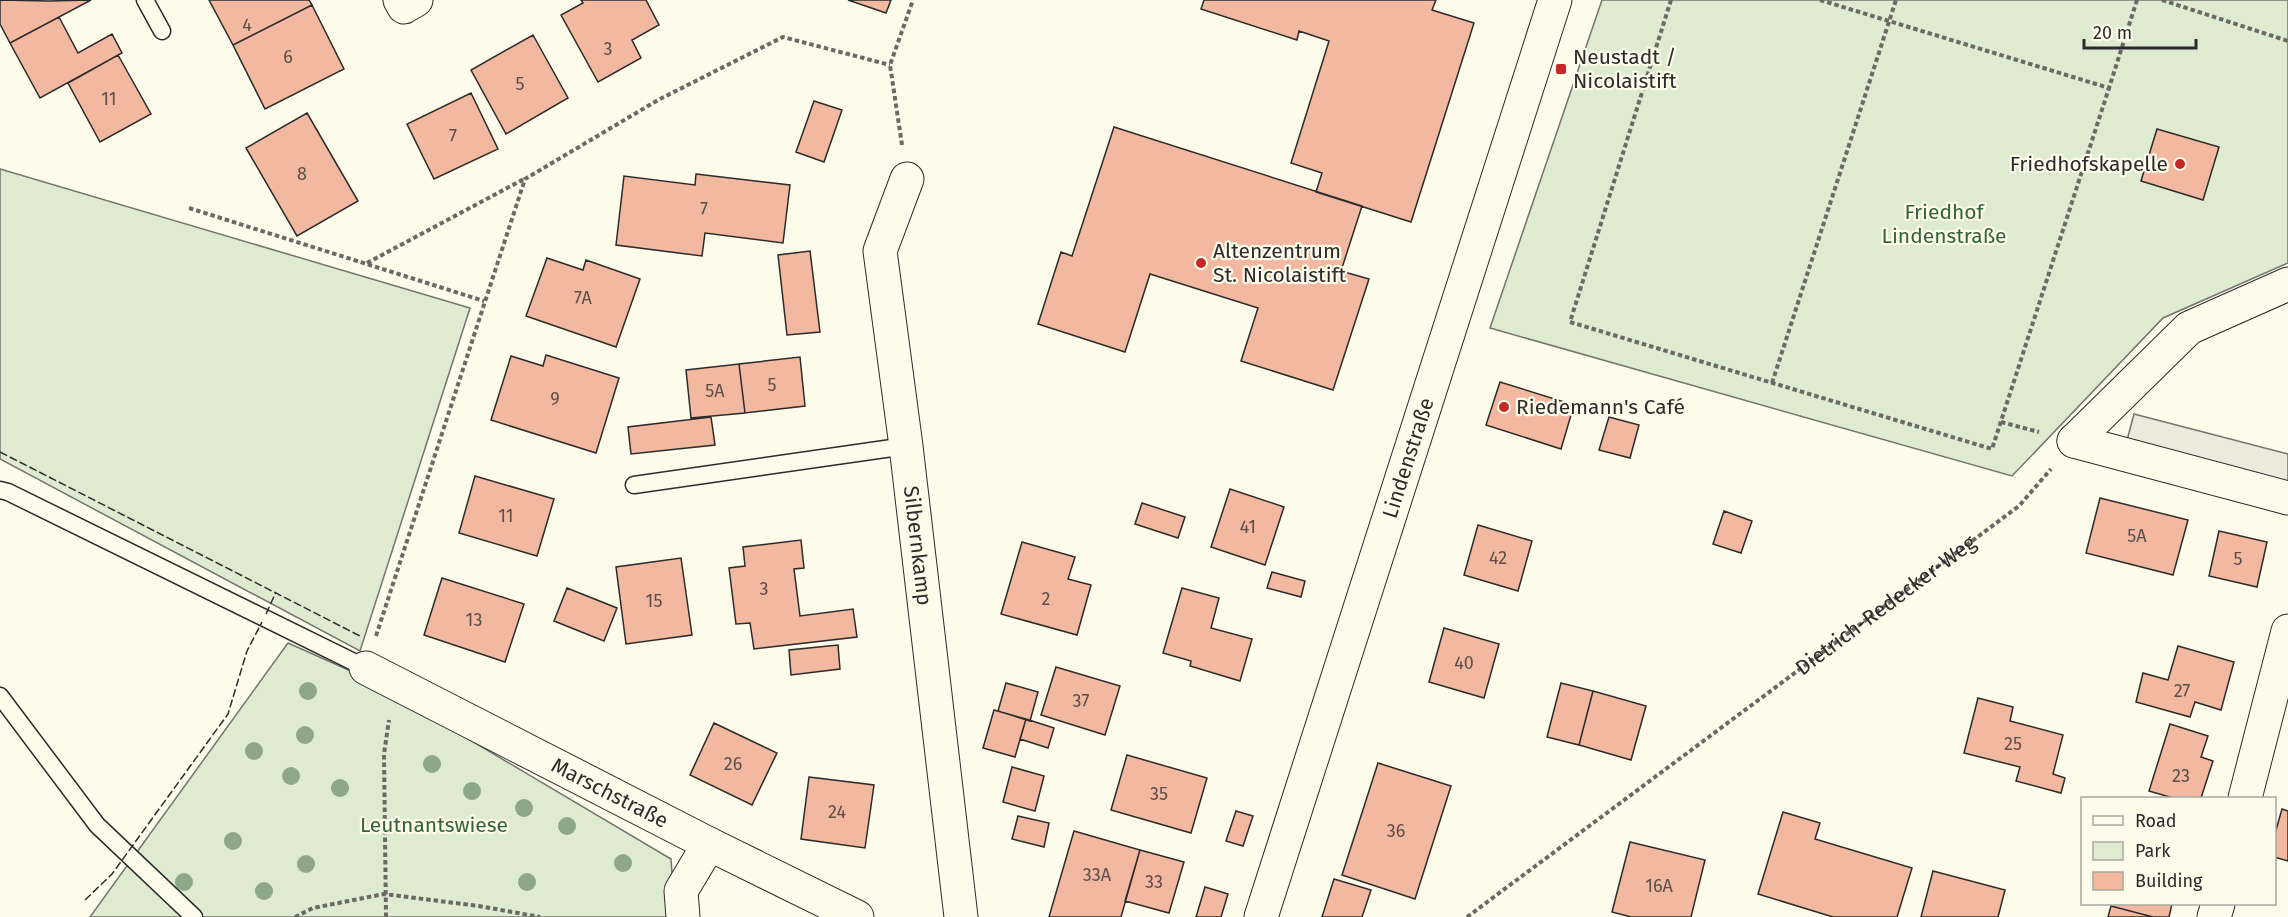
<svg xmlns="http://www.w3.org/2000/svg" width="2288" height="917" font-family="'Fira Sans',sans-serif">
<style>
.green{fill:#deebd1;stroke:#74746e;stroke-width:1.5}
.parking{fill:#eceadb;stroke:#74746e;stroke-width:1.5}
.building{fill:#f2b8a0;stroke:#2b2b2b;stroke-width:1.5}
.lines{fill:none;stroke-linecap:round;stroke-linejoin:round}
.lane-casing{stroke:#2b2b2b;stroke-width:19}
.street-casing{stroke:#2b2b2b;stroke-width:35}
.path{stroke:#6a6964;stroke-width:4;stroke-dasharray:4.5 3;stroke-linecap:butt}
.lane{stroke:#fdfbea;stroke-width:16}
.street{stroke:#fdfbea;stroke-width:33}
.fence{stroke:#2b2b2b;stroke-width:1.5;stroke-dasharray:8 3;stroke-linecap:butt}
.tree{fill:#8ea78a}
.poi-dot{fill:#c62828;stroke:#fdfbea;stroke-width:2}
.labels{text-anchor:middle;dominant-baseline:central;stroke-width:4.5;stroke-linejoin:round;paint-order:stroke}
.number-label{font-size:18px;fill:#5d4e48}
.poi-label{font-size:21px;fill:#2b2b2b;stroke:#fdfbea;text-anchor:start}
.park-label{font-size:21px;fill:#34623c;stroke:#fdfbea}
.street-label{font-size:21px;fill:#2b2b2b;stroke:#fdfbea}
</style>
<rect width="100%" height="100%" fill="#fdfbea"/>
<path class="green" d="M1602 0H2288V263L2163 318 2012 476 1490 328Z
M0 169 470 308 360 651 0 459Z
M288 643 362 676 671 859 675 917H90Z"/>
<path class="parking" d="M2134 414 2288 454V487L2126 444Z"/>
<path class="building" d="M0 0 49 1 91 0 10 43 0 24Z
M209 0H309L312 5 233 45Z
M581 0H646L659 25 632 40 641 58 598 82 561 15 583 3Z
M848 0H891L886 13Z
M1204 0H1436L1432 10 1474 23 1411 222 1316 192 1322 173 1291 163 1329 41 1299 31 1297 40 1201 9Z
M312 5 344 69 265 109 233 45Z
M59 17 78 53 112 34 122 53 40 98 10 43Z
M533 35 568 98 506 134 471 70Z
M118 55 151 114 100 142 68 83Z
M471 93 498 149 434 179 407 124Z
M814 101 842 110 824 162 796 152Z
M307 113 358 201 297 236 246 148Z
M1114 127 1362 206 1341 271 1369 279 1333 390 1241 361 1258 308 1150 274 1125 352 1038 324 1061 252 1072 256Z
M2157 129 2219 147 2203 200 2141 181Z
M696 174 790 185 783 243 705 233 702 256 616 245 624 176 695 185Z
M810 251 820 332 787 335 778 255Z
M547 258 583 270 586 260 640 279 616 347 526 316Z
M546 355 619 378 596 453 491 420 511 356 543 366Z
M800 357 805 406 745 413 739 364Z
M739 364 745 413 691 418 686 370Z
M1500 382 1574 405 1561 449 1486 425Z
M711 417 715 445 631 454 628 427Z
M1609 417 1639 425 1630 458 1599 450Z
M475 476 554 499 537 556 459 533Z
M1230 489 1284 507 1265 565 1211 547Z
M2100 498 2188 520 2173 575 2086 553Z
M1142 503 1185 517 1178 538 1135 524Z
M1724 511 1752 521 1741 553 1713 544Z
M1478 525 1532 541 1518 591 1464 575Z
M2219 531 2267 542 2257 587 2209 576Z
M801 540 804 568 794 569 800 616 853 609 857 637 754 649 750 623 736 624 729 568 745 566 743 547Z
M1022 542 1075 557 1068 579 1091 585 1077 635 1001 614Z
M681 558 692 635 626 644 616 567Z
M1272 572 1305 581 1301 597 1267 588Z
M442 578 524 604 505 662 424 635Z
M567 588 617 608 604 641 554 621Z
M1182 588 1219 598 1211 628 1252 639 1240 681 1190 666 1191 661 1163 653Z
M1444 628 1499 644 1484 698 1429 682Z
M838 645 840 669 791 675 789 650Z
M2178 646 2234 662 2221 710 2195 702 2190 717 2136 702 2143 673 2168 680Z
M1056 667 1120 686 1105 735 1041 715Z
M1006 683 1038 692 1030 721 998 711Z
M1561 683 1593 691 1579 745 1547 737Z
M1593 691 1646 706 1631 760 1579 745Z
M1978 698 2013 707 2010 721 2063 735 2053 774 2065 778 2061 793 2016 781 2020 767 1964 753Z
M994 710 1026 719 1015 757 983 748Z
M1026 719 1054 728 1048 748 1020 739Z
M714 723 777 753 752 805 690 775Z
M2170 724 2208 736 2201 757 2213 761 2201 798H2173L2149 791Z
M1127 755 1207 778 1191 833 1111 810Z
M1378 763 1451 786 1415 899 1342 875Z
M1012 767 1044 776 1035 811 1003 802Z
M809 777 874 785 865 848 801 839Z
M2282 809 2288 811V861L2274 857V837Z
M1236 811 1253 816 1243 846 1226 841Z
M1783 812 1820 823 1815 839 1912 868 1897 917H1833L1758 894Z
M1018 816 1049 823 1044 847 1012 839Z
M1074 831 1140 850 1121 917H1049Z
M1630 842 1705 860 1691 917H1631L1612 912Z
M1140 850 1184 862 1169 913 1125 901Z
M1933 871 2005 890 1998 917H1921Z
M1334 879 1371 890 1362 917H1322Z
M1205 887 1228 894 1221 917H1196Z
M2112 904H2172L2169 917H2153L2111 906Z
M2111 906 2153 917H2108Z"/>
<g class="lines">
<defs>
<path id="lane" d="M145 0 162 31
M634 485 906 446
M0 490 8 492 366 668
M0 696 97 825 194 917"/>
<g id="street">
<path d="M400 0 404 7 416 0"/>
<path id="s2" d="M907 179 880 251 906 446 961 917"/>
<path d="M2074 441 2189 328 2288 284"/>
<path d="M2074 441 2288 498"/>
<path id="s3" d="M366 668 709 844 857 917"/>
<path d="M2245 798 2288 631"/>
<path d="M683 917 681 891 709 844"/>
<path id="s4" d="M1261 917 1555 0"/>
<path d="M2214 917 2218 904"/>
</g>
</defs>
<use href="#lane" class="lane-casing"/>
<use href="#street" class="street-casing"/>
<g class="path">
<path d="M1671 0 1570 322 1992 449 2109 88"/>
<path d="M1820 0 2109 88 2137 0"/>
<path d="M2162 0 2288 41"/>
<path d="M902 145 890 65 913 0"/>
<path d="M189 208 484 301"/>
<path d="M367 263 524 179"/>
<path d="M1772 383 1896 0"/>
<path d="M2001 422 2039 432"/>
<path d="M376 636 525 179 658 100 783 37 890 65"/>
<path d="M295 917 313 908 384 894 479 906 540 917"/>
<path d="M386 917 384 754 389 720"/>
<path id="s1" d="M1467 917 2019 506 2051 469"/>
</g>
<use href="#lane" class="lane"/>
<use href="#street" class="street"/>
<path class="fence" d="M0 452 360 636
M266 614 276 592
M85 900 112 874 228 714 247 651 262 622"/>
</g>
<g class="tree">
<circle cx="308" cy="691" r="9"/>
<circle cx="305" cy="735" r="9"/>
<circle cx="254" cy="751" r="9"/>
<circle cx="432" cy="764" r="9"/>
<circle cx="291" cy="776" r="9"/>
<circle cx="340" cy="788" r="9"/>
<circle cx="472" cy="791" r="9"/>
<circle cx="524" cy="808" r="9"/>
<circle cx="567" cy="826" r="9"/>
<circle cx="233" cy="841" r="9"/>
<circle cx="623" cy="863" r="9"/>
<circle cx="306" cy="864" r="9"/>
<circle cx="184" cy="882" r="9"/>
<circle cx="527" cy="882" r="9"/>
<circle cx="264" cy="891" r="9"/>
</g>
<g class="poi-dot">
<rect x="1555" y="63" width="12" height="12" rx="3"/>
<circle cx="2180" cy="164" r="6"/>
<circle cx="1201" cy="263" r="6"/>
<circle cx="1504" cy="407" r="6"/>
</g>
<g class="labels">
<g class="number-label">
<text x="247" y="25">4</text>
<text x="608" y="49">3</text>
<text x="288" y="57">6</text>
<text x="520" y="84">5</text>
<text x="109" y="99">11</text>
<text x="453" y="136">7</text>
<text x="302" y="174">8</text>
<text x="704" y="209">7</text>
<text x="583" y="298">7A</text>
<text x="772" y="385">5</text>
<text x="715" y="391">5A</text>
<text x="555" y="399">9</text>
<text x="506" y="516">11</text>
<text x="1248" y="527">41</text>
<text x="2137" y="536">5A</text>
<text x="1498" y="558">42</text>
<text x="2238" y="559">5</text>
<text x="764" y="589">3</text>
<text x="1046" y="599">2</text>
<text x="654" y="601">15</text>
<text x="474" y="620">13</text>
<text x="1464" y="663">40</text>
<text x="2182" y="691">27</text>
<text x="1081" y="701">37</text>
<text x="2013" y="744">25</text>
<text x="733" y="764">26</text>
<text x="2181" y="776">23</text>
<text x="1159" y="794">35</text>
<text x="837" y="812">24</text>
<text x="1396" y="831">36</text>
<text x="1097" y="875">33A</text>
<text x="1154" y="882">33</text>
<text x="1659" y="886">16A</text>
</g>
<g class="poi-label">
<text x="1573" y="57">Neustadt /<tspan x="1573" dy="24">Nicolaistift</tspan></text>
<text x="2168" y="164" text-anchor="end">Friedhofskapelle</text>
<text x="1213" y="251">Altenzentrum<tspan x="1213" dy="24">St. Nicolaistift</tspan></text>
<text x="1516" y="407">Riedemann's Café</text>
</g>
<g class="park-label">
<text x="1944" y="212">Friedhof<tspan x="1944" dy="24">Lindenstraße</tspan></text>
<text x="434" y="825">Leutnantswiese</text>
</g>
<g class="street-label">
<text stroke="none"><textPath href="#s4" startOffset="482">Lindenstraße</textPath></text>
<text stroke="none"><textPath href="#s2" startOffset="374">Silbernkamp</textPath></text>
<text stroke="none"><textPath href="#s1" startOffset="522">Dietrich-Redecker-Weg</textPath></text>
<text stroke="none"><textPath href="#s3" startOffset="274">Marschstraße</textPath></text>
</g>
</g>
<rect x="2081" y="797" width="195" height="108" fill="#fdfbea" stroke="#a9a89e" stroke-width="1.5"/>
<rect x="2093" y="816" width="30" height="9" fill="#fdfbea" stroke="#a9a89e" stroke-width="1.5"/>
<text x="2135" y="827" font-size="18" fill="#2b2b2b">Road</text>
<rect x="2093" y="842" width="30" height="18" fill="#deebd1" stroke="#a9a89e" stroke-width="1.5"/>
<text x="2135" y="857" font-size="18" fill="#2b2b2b">Park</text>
<rect x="2093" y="872" width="30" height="18" fill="#f2b8a0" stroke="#a9a89e" stroke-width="1.5"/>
<text x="2135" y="887" font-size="18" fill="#2b2b2b">Building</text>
<path d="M2084 39v9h112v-9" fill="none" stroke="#2b2b2b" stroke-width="3"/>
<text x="2093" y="39" font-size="18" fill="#2b2b2b" stroke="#fdfbea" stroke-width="4.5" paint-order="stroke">20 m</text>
</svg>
